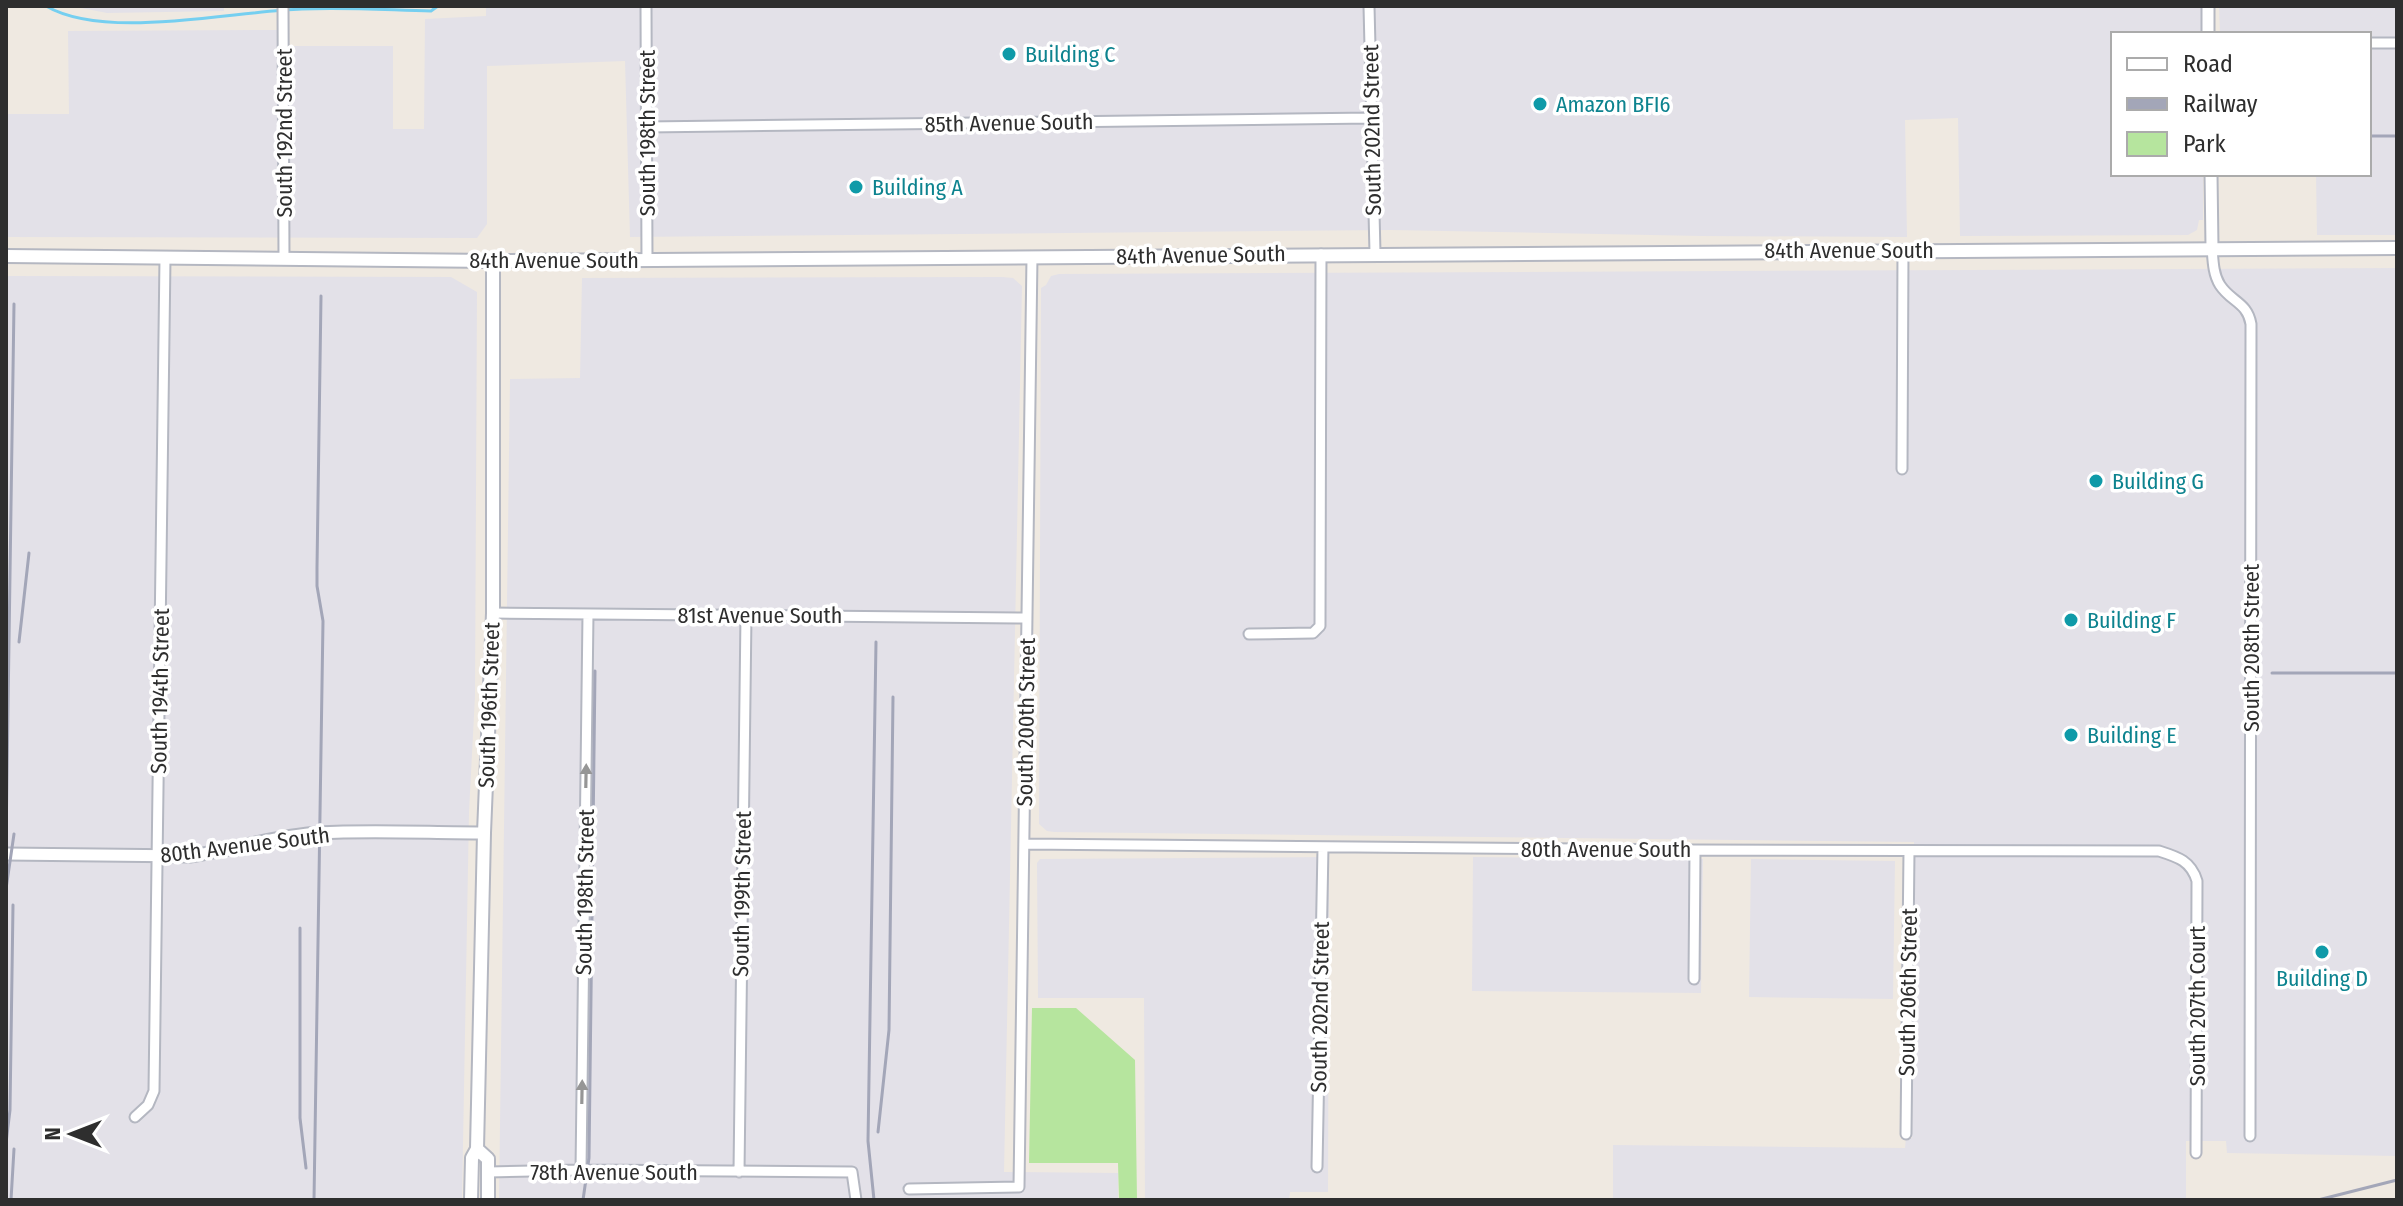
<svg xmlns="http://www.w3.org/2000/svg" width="2403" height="1206" font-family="'Fira Sans Condensed',sans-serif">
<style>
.industrial{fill:#e3e1e8}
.green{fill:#b6e59e}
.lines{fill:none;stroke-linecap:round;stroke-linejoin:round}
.stream{stroke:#75cff0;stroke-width:3}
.minor-casing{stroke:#b4b7c1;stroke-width:13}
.tertiary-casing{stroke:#b4b7c1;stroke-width:15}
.secondary-casing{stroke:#b4b7c1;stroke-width:16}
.minor{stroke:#fff;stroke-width:9}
.tertiary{stroke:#fff;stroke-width:11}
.secondary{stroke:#fff;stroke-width:12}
.rail{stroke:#a3a6b8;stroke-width:3}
.oneway{fill:#969696}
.culture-dot{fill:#0f9aa8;stroke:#fff;stroke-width:3}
.labels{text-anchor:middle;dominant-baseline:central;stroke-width:7;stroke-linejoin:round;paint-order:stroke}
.culture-label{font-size:22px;fill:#0d838f;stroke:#fff;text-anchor:start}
.street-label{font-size:22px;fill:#2e2e2e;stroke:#fff}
</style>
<rect width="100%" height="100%" fill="#efe9e1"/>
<path class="industrial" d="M71 6H224V11L107 13Z
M486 6H2202L2203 34H2113V174H2203V220H2199L2197 230 2188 235 1960 236 1958 118 1905 120 1907 237 1702 236 1391 230 630 237 625 61 487 66V224L477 238 6 237V114H69L68 31 277 30V46H393V129H424L425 19 486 16Z
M2219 6H2397V235H2317L2316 174H2369V34H2220Z
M2397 268V1156L2227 1153 2226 1141H2186V1200H1613V1145L1905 1148 1906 1138H1912L1914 842 1054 832 1047 831 1039 824 1041 288 1046 285 1051 276 1059 274Z
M6 276 451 277 477 292 475 696 469 812 462 1200H6Z
M1002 277 1013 278 1022 286 1004 1172 1118 1173V1200H499L510 379 580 378 582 278Z
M1329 857 1328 1192H1290L1289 1200H1145L1144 998H1038L1037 863 1040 859Z
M1473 857 1703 859 1701 993 1472 991Z
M1751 859 1895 861 1893 999 1749 997Z"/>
<path class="green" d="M1032 1008H1076L1135 1060 1137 1200H1119L1118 1163H1029Z"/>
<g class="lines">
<path class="stream" d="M46 6C106 41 232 11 302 9 345 7 388 10 431 11L438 6"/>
<defs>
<path id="minor" d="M283 6 284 259
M646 6 647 260
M1369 6 1375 253
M2369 43H2397
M647 127 1372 118
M2212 247C2213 260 2213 274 2220 285 2231 302 2247 302 2251 324L2250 1136
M1902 469 1903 250
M493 613 1027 618
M1249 634 1313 633 1320 626 1321 254
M1024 844 1695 850 2159 851C2178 857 2191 861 2197 881L2196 1153
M1694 979 1695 850
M135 1117 148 1105 154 1091 165 258
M1906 1134 1909 851
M1317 1167 1323 847
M581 1170 588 614
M489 1172 581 1170 852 1172 856 1200
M739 1172 746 615
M909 1189 1019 1187 1032 257"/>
<path id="tertiary" d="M2208 6V34
M2211 174 2212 247
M6 854 190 856C233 850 274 836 318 833 373 830 429 833 484 833"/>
<path id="secondary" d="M6 256 493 261 2397 248
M477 1149 488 1159V1200
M471 1200 472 1158 477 1149 484 833 493 613V261"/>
</defs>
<use href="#minor" class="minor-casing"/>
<use href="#tertiary" class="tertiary-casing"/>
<use href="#secondary" class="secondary-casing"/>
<use href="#minor" class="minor"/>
<use href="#tertiary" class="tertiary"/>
<use href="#secondary" class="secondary"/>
<path class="rail" d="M677 6H693
M2369 136H2397
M19 642 29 553
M2272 673H2397
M6 844 14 304
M6 889 14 834
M300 928V1118L306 1168
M878 1132 889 1030 893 697
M6 1143 10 1110 13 905
M11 1200 14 1149
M314 1200 323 621 317 586V568L321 296
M583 1200 589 1158 595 671
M874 1200 868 1141 876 642
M2318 1200 2397 1180"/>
</g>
<defs><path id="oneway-solid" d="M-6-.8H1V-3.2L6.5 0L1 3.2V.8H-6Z" transform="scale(2)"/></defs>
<g class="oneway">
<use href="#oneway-solid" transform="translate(586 776) rotate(-89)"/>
<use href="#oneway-solid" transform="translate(582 1092) rotate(-89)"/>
</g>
<g class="culture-dot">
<circle cx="1009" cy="54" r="8"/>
<circle cx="1540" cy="104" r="8"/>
<circle cx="856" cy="187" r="8"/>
<circle cx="2096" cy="481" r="8"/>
<circle cx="2071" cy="620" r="8"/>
<circle cx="2071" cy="735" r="8"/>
<circle cx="2322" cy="952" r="8"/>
</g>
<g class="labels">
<g class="culture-label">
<text x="1025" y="54">Building C</text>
<text x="1556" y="104">Amazon BFI6</text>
<text x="872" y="187">Building A</text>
<text x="2112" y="481">Building G</text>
<text x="2087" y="620">Building F</text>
<text x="2087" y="735">Building E</text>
<text x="2322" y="978" text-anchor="middle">Building D</text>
</g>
<g class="street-label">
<text transform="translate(1009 123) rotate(-1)">85th Avenue South</text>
<text transform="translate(1372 130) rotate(-91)">South 202nd Street</text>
<text transform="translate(284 133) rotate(-90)">South 192nd Street</text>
<text transform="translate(647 133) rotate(-90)">South 198th Street</text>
<text x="1849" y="250">84th Avenue South</text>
<text transform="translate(1201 255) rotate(-1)">84th Avenue South</text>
<text x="554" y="260">84th Avenue South</text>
<text x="760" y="615">81st Avenue South</text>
<text transform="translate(2251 648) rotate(-90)">South 208th Street</text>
<text transform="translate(160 691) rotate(-89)">South 194th Street</text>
<text transform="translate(489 705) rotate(-88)">South 196th Street</text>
<text transform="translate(1026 722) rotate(-89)">South 200th Street</text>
<text transform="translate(245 845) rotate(-7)">80th Avenue South</text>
<text x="1606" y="849">80th Avenue South</text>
<text transform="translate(585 892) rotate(-89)">South 198th Street</text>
<text transform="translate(742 894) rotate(-89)">South 199th Street</text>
<text transform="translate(1908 992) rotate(-89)">South 206th Street</text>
<text transform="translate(2197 1006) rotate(-90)">South 207th Court</text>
<text transform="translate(1320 1007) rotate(-89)">South 202nd Street</text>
<text x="614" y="1172">78th Avenue South</text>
</g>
</g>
<rect width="2403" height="1206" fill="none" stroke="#2e2e2e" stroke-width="16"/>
<rect x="2111" y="32" width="260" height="144" fill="#ffffff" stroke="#ababab" stroke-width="2"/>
<rect x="2127" y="58" width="40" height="12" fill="#ffffff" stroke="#ababab" stroke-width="2"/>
<text x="2183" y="72" font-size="24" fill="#2e2e2e">Road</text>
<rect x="2127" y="98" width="40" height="12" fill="#a3a6b8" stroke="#ababab" stroke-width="2"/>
<text x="2183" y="112" font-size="24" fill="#2e2e2e">Railway</text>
<rect x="2127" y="132" width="40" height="24" fill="#b6e59e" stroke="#ababab" stroke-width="2"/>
<text x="2183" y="152" font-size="24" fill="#2e2e2e">Park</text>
<g transform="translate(72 1134) rotate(270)" stroke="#ffffff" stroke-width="6" paint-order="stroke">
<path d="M0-6L14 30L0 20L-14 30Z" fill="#2e2e2e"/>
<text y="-12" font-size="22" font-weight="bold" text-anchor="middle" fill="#2e2e2e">N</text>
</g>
</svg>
